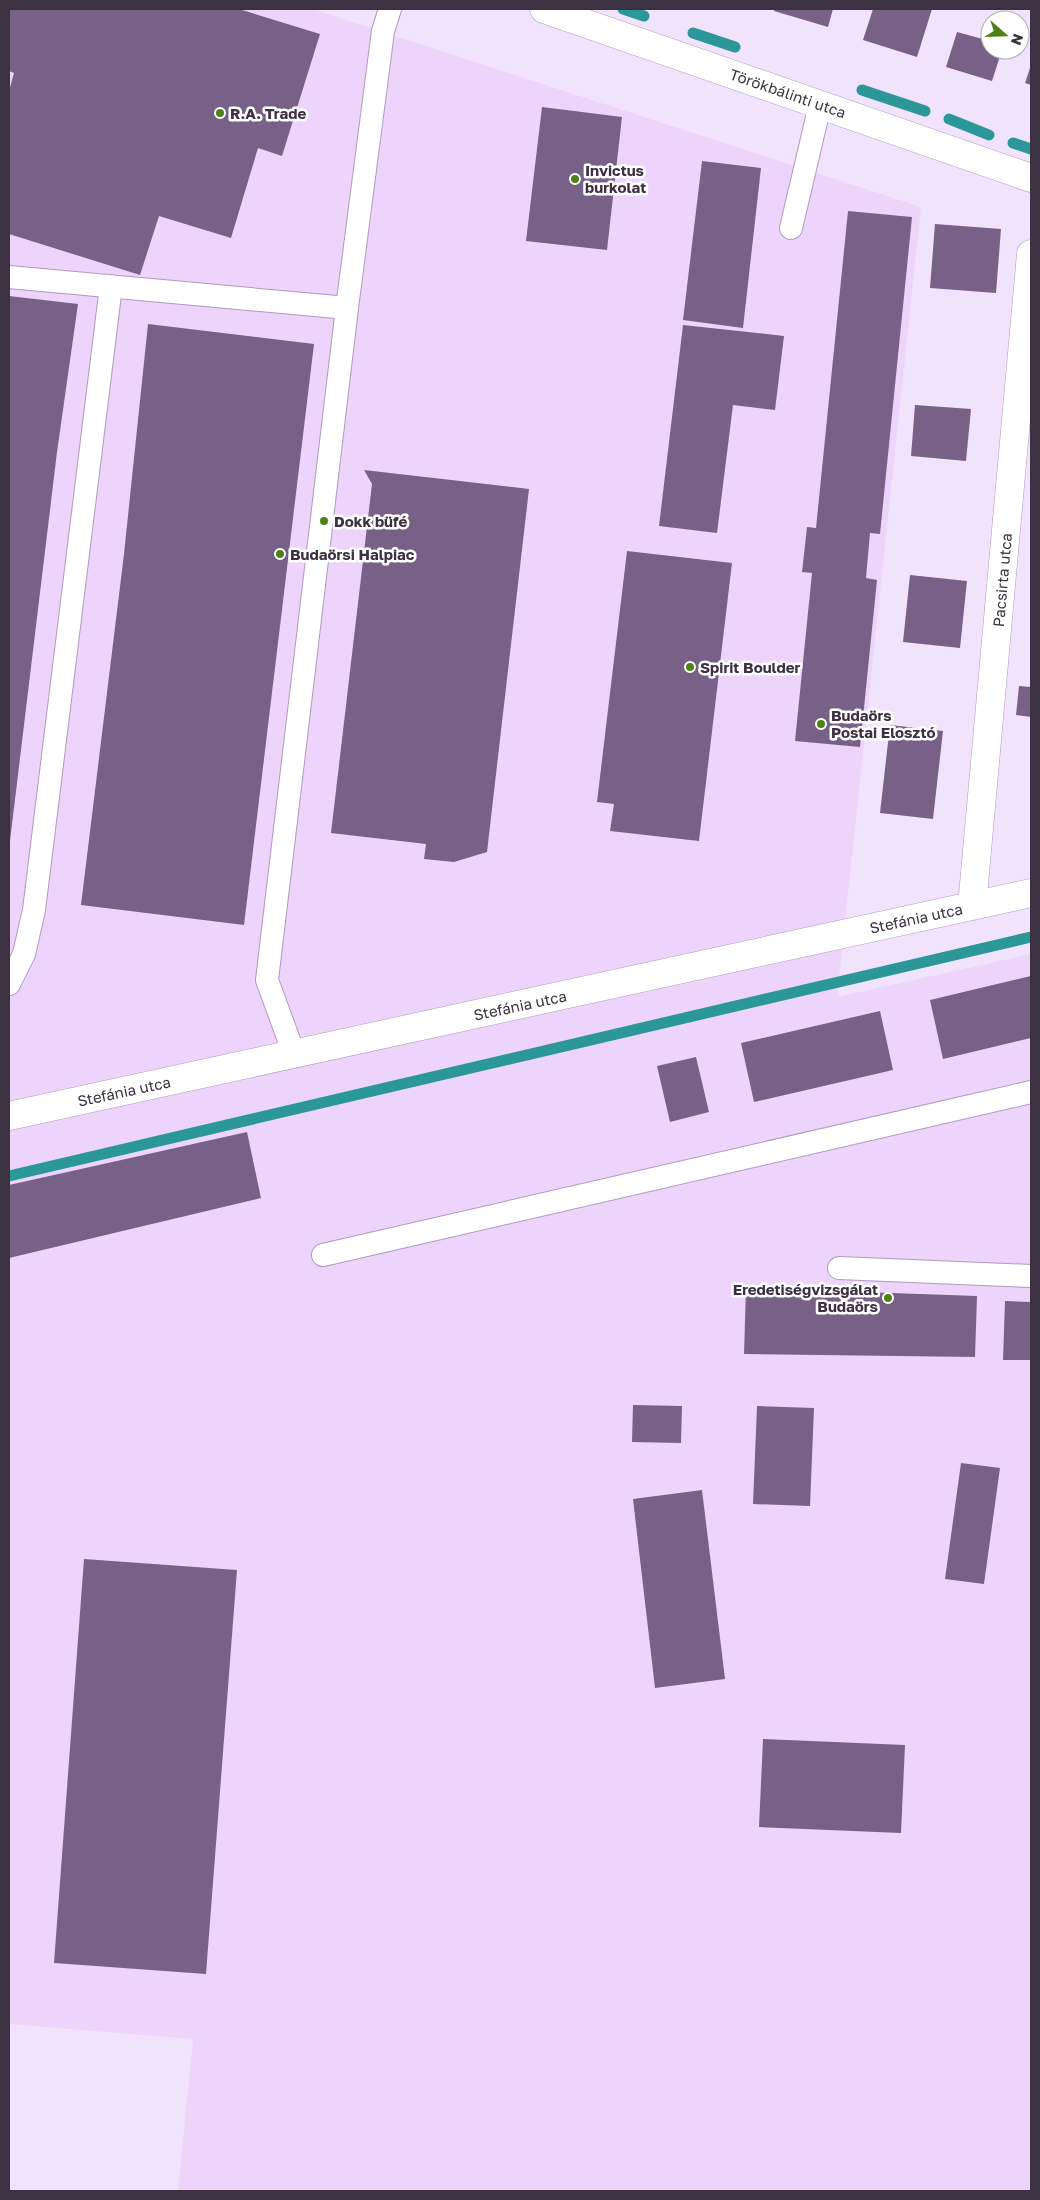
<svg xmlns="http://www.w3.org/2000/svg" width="1040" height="2200" font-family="'Golos Text',sans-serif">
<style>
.built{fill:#ecd4fb}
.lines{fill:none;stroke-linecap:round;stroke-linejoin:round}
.stream{stroke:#2c9799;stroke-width:11}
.building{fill:#786186}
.lane-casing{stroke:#b199c1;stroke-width:24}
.street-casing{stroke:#b199c1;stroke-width:29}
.lane{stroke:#fff;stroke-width:22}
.street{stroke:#fff;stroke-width:28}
.poi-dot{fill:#4f8216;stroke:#fff;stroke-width:2}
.labels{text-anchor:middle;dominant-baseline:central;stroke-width:5;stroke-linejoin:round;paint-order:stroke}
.street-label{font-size:15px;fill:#3b3141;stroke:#fff}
.poi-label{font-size:15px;font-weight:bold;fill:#3b3141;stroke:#fff;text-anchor:start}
</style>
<rect width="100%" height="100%" fill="#f2e3fc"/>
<path class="built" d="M9 9H312L921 207 837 997 1031 954V2191H178L193 2039 9 2024Z"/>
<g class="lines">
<path class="stream" d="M623 9 644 16
M693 33 735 47
M862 90 925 111
M949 119 989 135
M1013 143 1031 149
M9 1176 1031 937"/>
</g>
<path class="building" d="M9 9H239L320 34 282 156 258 148 231 238 159 216 140 275 9 234V91L14 73 9 71Z
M775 9H833L828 27 774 11Z
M873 9H932L917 57 863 40Z
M957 32 990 41V50H1002L992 81 946 67Z
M1031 65V85L1025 83Z
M542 107 622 117 607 250 526 241Z
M702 161 761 168 743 328 683 320Z
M848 211 912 217 880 534 870 533 866 578 877 580 860 747 795 741 812 573 802 572 807 527 816 528Z
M935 224 1001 229 996 293 930 288Z
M9 296 78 304 57 452 10 841Z
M148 324 314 344 244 925 81 905 124 554Z
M683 325 784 336 775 410 733 405 717 533 659 526Z
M915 405 971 409 966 461 911 456Z
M364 470 529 489 487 852 454 862 424 859 426 844 331 833 372 484Z
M627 551 732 563 699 841 610 831 614 804 597 802Z
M910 575 967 581 960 648 903 642Z
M1019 686 1031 687V717L1016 715Z
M890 725 943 731 933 819 880 813Z
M1031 976V1038L943 1059 930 1000Z
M880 1011 893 1070 754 1102 741 1043Z
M696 1057 709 1112 670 1122 657 1066Z
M247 1132 261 1198 9 1258V1185Z
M746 1288 977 1296 975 1357 744 1354Z
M1005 1301 1031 1302V1360H1003Z
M633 1405 682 1406 681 1443 632 1442Z
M757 1406 814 1408 810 1506 753 1504Z
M961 1463 1000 1468 984 1584 945 1579Z
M702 1490 725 1679 655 1688 633 1499Z
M84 1559 237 1570 206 1974 54 1963Z
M763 1739 905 1745 901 1833 759 1827Z"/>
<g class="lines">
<defs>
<path id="lane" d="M791 228 820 105
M9 277 347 308
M9 984 24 954 34 910 111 286
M294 1054 267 980 347 308 383 31 390 9
M323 1255 1031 1092
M839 1268 1031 1276"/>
<path id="street" d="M544 9 1031 178
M972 906 1031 254
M9 1116 1031 893"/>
</defs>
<use href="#lane" class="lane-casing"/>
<use href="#street" class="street-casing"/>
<use href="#lane" class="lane"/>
<use href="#street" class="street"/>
</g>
<g class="poi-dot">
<circle cx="220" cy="113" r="5"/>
<circle cx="575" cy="179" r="5"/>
<circle cx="324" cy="521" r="5"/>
<circle cx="280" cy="554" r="5"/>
<circle cx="690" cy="667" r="5"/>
<circle cx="821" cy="724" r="5"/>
<circle cx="888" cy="1298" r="5"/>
</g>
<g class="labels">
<g class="street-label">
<text transform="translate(788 93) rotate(19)">Törökbálinti utca</text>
<text transform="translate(1002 580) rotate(-85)">Pacsirta utca</text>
<text transform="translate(916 918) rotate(-12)">Stefánia utca</text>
<text transform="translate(520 1005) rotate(-12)">Stefánia utca</text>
<text transform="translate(124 1091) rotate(-12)">Stefánia utca</text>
</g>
<g class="poi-label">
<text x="230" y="113">R.A. Trade</text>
<text x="585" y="170">Invictus<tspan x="585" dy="17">burkolat</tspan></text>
<text x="334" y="521">Dokk büfé</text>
<text x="290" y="554">Budaörsi Halpiac</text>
<text x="700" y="667">Spirit Boulder</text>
<text x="831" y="715">Budaörs<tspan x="831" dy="17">Postai Elosztó</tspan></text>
<text x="878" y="1289" text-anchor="end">Eredetiségvizsgálat<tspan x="878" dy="17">Budaörs</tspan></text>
</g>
</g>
<rect width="1040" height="2200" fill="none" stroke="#3b3141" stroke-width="20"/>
<g transform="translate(1005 35) rotate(110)"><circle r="24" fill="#ffffff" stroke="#b1adb3"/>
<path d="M0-4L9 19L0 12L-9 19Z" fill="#4f8216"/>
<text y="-8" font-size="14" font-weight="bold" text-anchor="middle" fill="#3b3141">N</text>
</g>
</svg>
